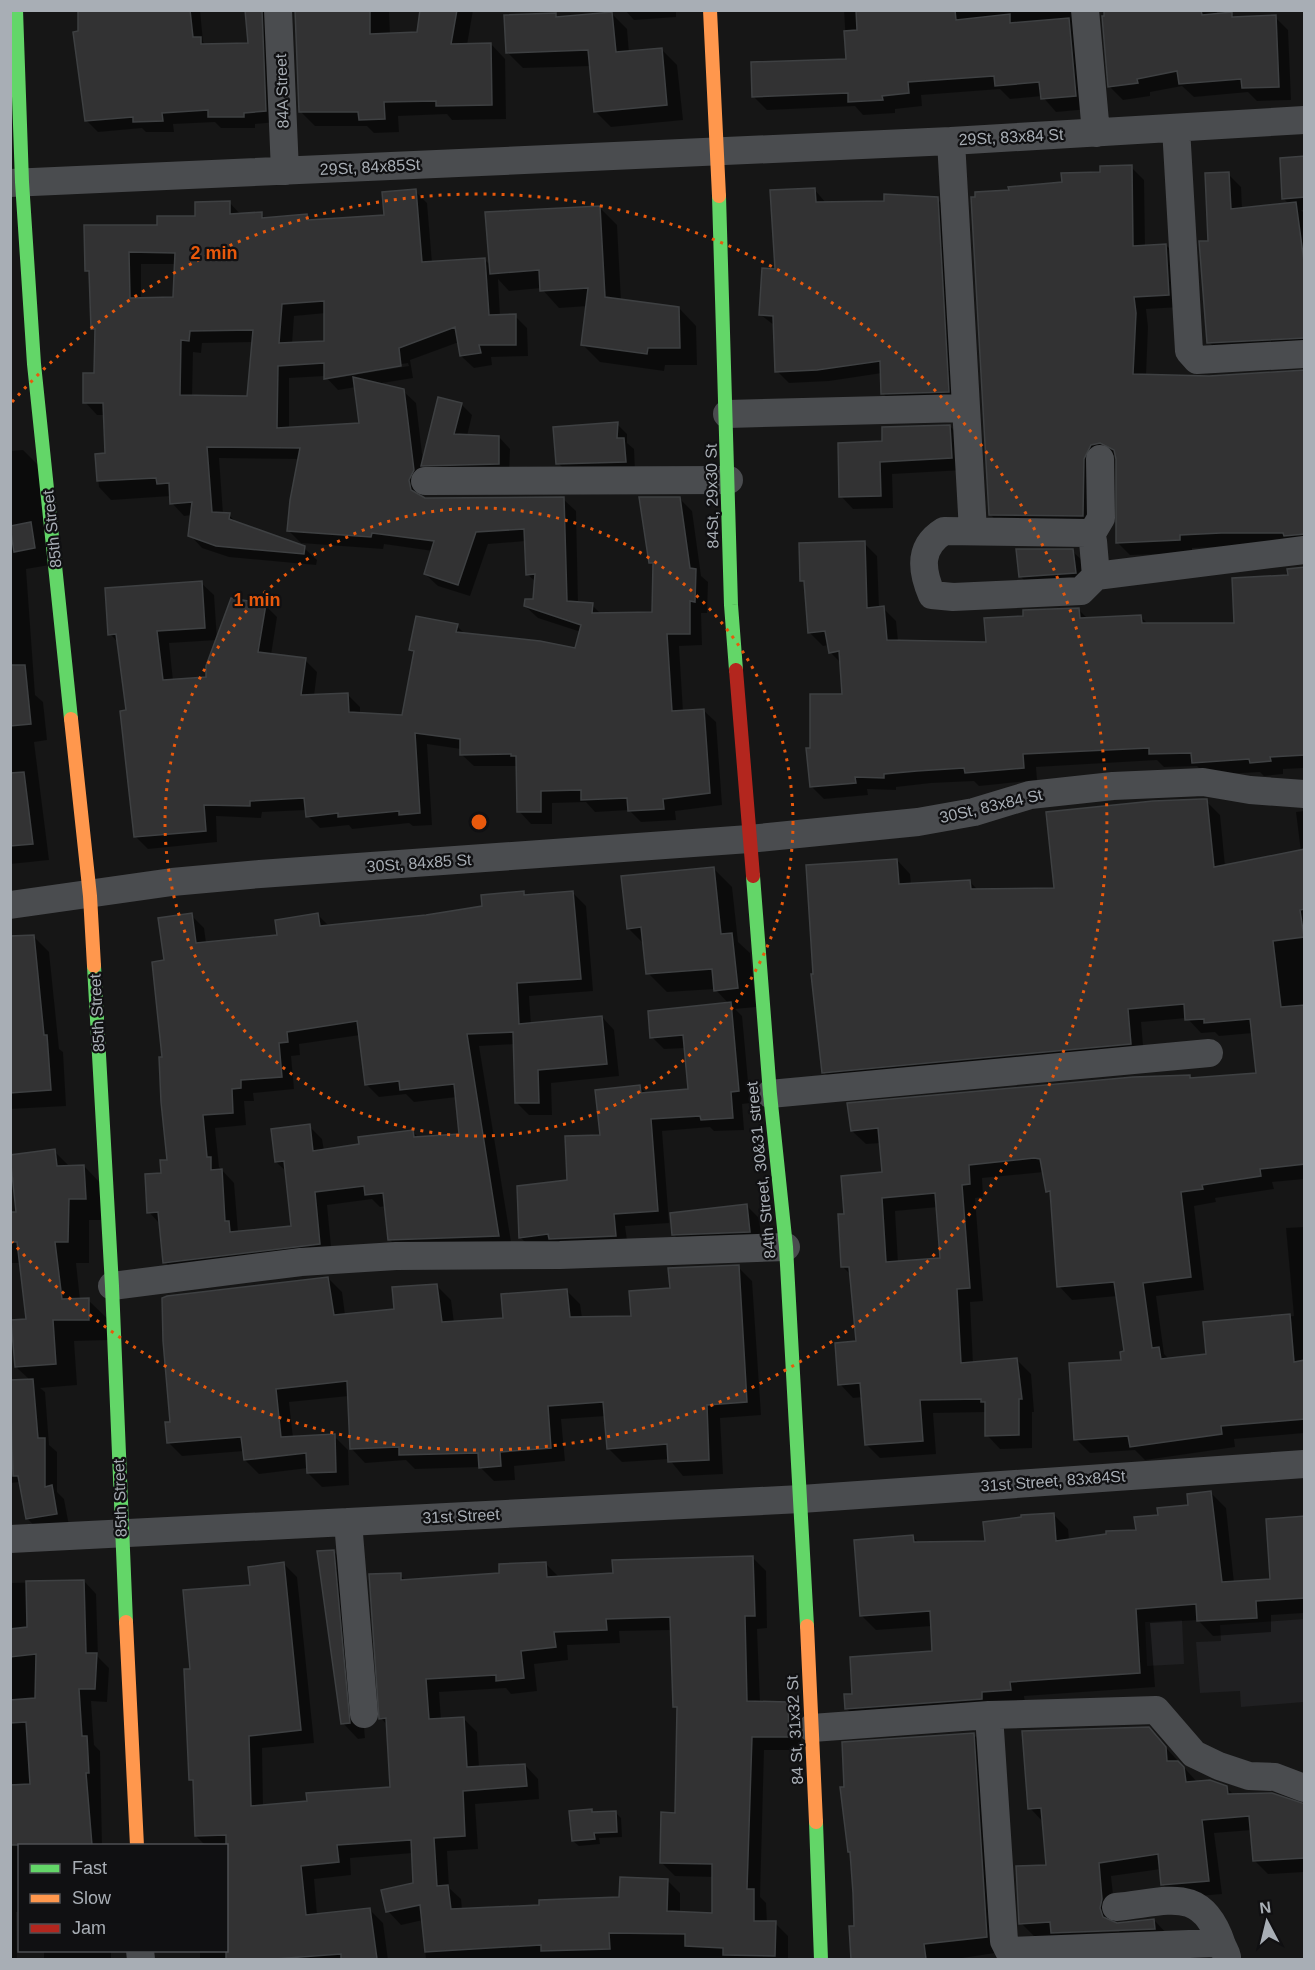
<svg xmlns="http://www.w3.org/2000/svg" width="1315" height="1970" font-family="Arial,sans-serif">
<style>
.built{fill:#202022}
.shadow{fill:#0007;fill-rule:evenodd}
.building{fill:#323233;stroke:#3e4042;stroke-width:1.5;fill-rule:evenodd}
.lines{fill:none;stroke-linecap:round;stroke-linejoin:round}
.street{stroke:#4a4c4f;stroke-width:28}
.fast{stroke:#63d668;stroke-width:14}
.slow{stroke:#ff974d;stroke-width:14}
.jam{stroke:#b3261e;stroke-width:14}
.ring{fill:none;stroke:#e8590c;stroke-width:3;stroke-dasharray:3 6}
.labels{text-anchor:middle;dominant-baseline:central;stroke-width:4.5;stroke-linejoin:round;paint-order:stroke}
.street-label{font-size:16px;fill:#a8aeb5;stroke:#101012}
.centre{fill:#e8590c;stroke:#101012;stroke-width:3}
.ring-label{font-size:18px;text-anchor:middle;font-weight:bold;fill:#e8590c;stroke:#101012;stroke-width:4.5;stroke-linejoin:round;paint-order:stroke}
</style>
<rect width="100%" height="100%" fill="#161616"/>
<path class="built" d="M1304 1619V1702L1241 1707 1240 1691 1200 1693 1196 1642 1221 1641 1220 1625Z
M1182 1620 1184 1664 1147 1666 1145 1622Z"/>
<path class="shadow" d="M79 10H200L203 42 207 46 249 45 246 10H279L277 122 255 124V128H221L215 122 173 124 174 132H146L142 128 98 132 86 120Z
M296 10H389L390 35 418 34 422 10H473L467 45 491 44 505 59 506 119 452 120 447 114 398 116 399 132 374 133 367 126H315L300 111Z
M625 10H676V17L634 20Z
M844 10H1088L1089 109 1056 112 1042 96 1010 99 1000 89 921 95 922 106 895 109V113L863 115 855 106 767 110 753 96 847 60Z
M1103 10H1217V15L1231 14 1236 18 1275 17 1288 30 1291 100 1257 101 1248 92 1194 97 1182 86 1150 92V96L1123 100 1110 87Z
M611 13 627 29 629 53 661 49 677 65 683 120 611 127 595 111 591 66 523 68 507 52 555 14 559 18Z
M1304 158V210H1301L1304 213V352L1222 355 1209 342V242L1228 174 1241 187 1242 209 1290 205 1283 198Z
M1131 167 1144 180 1145 247 1166 245 1179 258 1181 307 1146 309 1148 327 1146 376 1209 378 1304 372V547L1235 546 1192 548V553L1130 555 1117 542V457L1114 455 1104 458 1095 529 1003 528 990 514 1010 192 1063 184Z
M814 189 826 203H885V195H912L915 199H937L949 211 960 403 894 405 883 393 882 373 829 381 789 383 777 371 775 326 761 315 776 270Z
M415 191 427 203 432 263 485 260 491 266 600 208 617 225 621 301 679 308 696 326 697 365H665L664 371 600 362 583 345 588 306 559 308 541 288 509 291 498 279 500 316H515L527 328 528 356 491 357 492 365 474 368 461 356 459 342 410 360 413 378 376 384 403 391 416 403 423 462 461 404 472 415 467 436 499 437 510 449 509 475 433 476 423 466 425 483 421 497 563 499 576 511 578 604 592 605 601 614H654L655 567 650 563 679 498 692 511 701 576 708 582 707 613H701L702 645 679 646 683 712 703 710 716 722 722 805 675 811 676 820 641 822 629 810 595 812 586 802 552 803V824H531L519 811 518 766H474L461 754V749L427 744 432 825 413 826 409 823 352 829 349 825 320 828 308 816 307 810 262 812 261 818 216 816 217 842 148 849 136 837 127 711 119 643 110 634 201 583 214 595 217 640 169 643 173 681 207 678 265 605 277 617 271 655 305 660 317 672 314 696 348 695 360 707V714L403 716 415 654 411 650 457 626 466 635 576 650 581 632 538 618 525 606 534 601 536 582 527 574 526 541 488 544 470 596 438 586 425 574 433 551 384 544 383 549 301 543 289 531 299 459 219 458 223 514 229 515 238 524 304 548 317 560 316 565 229 557 202 548 190 535 192 515 184 516 172 503 171 496 111 500 99 487 96 455 106 454 105 415H97L85 402 96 375V332L92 328 91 275 86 270 159 226 197 218 229 202 241 215 261 214 266 219 307 215 313 222 386 216ZM141 264H176L174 298 141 299ZM326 313V343L292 344 294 316ZM253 342 248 397H192L193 352 201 353 202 343ZM408 363 409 366 336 378V375ZM325 376 338 390 356 387 360 424 289 429V378Z
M617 424 627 434V443L634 449 635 471 568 473 558 463Z
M950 426 962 439 964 470 892 474 893 508 853 509 841 496 884 443Z
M23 450 40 467 50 565 26 569 35 695 43 702 47 740 34 742 49 860 10 864V451Z
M864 543 877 556 879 608H883L896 621 898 641 987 643 1025 618 1078 609 1088 619 1141 617 1148 624H1236L1289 576 1304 568V768L1283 769V774L1264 776 1260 772 1206 775 1197 766 1164 767 1157 760 1036 767 1037 780 979 786 974 781 931 783 896 787V790L867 789 868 795 824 799 811 786V749L844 696 841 663 830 652 829 645 823 646 810 633 806 584 802 580Z
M1072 551 1085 563 1086 587 1033 589 1021 577Z
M1206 801 1220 815 1225 866 1301 852 1296 812 1304 811V1179L1272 1182 1274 1189 1215 1198 1216 1202 1194 1206 1204 1290 1156 1296 1164 1354 1170 1360 1208 1355 1205 1323 1294 1316 1286 1228 1304 1227V1433L1234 1439 1235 1447 1145 1460 1135 1450 1090 1453 1076 1439 1126 1352 1118 1296 1072 1300 1059 1286 1052 1195 1047 1191 1044 1172 982 1178 983 1197 975 1198 983 1301 970 1302 973 1364 1017 1360 1031 1374 1034 1412H1032V1448L1000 1449 987 1435V1412L933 1413 936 1454 880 1458 866 1444 863 1397 853 1398 840 1384 857 1343 852 1276 842 1266 846 1215 884 1174 881 1143 866 1144 852 1131 1189 1077 1192 1080 1258 1075 1253 1033 1219 1036 1215 1032 1201 1033 1187 1018 1141 1022 1144 1057 837 1086 824 1072 897 860 910 874 911 885 969 881 979 891 1056 890ZM938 1207 942 1259 898 1263 895 1211Z
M713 868 732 887 738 942 750 953 756 1007 735 1009 742 1016 750 1103 742 1104 744 1130 714 1131 710 1127 662 1131 669 1223 625 1226 628 1248 532 1249 520 1237 569 1182 639 1086 647 1094 690 1091 685 1048 664 1049 652 1037 729 1004 715 989 667 992 648 973 645 945 628 928Z
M523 893 527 897 573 893 586 906 593 991 529 996 531 1025 602 1017 614 1030 619 1076 551 1083 552 1115H529L516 1102 515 1044 479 1046 512 1248 402 1252 389 1239 386 1206 380 1207 372 1199 327 1205 332 1257 178 1275 165 1262 160 1224 149 1212 169 1161 163 1059 165 962 191 915 204 928 206 943 279 936 317 914 329 926 426 917 484 908ZM360 1035 366 1084 379 1097 406 1094 414 1102 457 1097 461 1135 419 1138 413 1132 361 1145 324 1151 322 1139 309 1126 276 1162 287 1172 292 1227 238 1232 234 1183 219 1167 215 1128 246 1125 244 1101H254L253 1093 294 1089 291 1056 300 1055 299 1044Z
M33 936 49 952 59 1049 63 1052 66 1106 10 1109V963Z
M54 1151 70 1167 84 1166 105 1188 106 1220H89V1263H76L80 1300H88L110 1321V1340L74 1341 77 1385 40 1388 45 1392 49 1445 57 1452V1492L64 1499 69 1526 39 1531 27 1518 20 1482 10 1483V1381L30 1380 16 1367 28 1321 21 1263H10V1214H18L10 1157Z
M747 1206 759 1218 762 1244 686 1246 673 1234Z
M738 1267 752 1281 761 1415 720 1418 723 1474 683 1476 669 1459 622 1462 608 1448 606 1416 561 1419 565 1461 514 1466 515 1480 494 1481 480 1467 415 1469 406 1460 365 1463 351 1448 349 1396 289 1402 293 1438 334 1436 348 1450 349 1485 322 1487 308 1473V1468L259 1474 245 1460 244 1451 182 1456 168 1442 171 1423 328 1278 342 1292 345 1315 395 1310 437 1286 451 1300 454 1323 505 1319 566 1290 580 1304 582 1318 633 1317 671 1289Z
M1211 1493 1226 1508 1234 1583 1271 1581 1304 1517V1613L1271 1615V1632L1213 1636 1198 1620 1150 1623 1155 1687 1024 1696 1025 1704 861 1723 846 1708 854 1695 934 1653 932 1626 876 1630 861 1615 913 1537 919 1543H987L1053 1514 1068 1529 1069 1540 1137 1532 1159 1516 1190 1507Z
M333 1551 349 1567 365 1738 358 1739 343 1723Z
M753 1558 766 1571 767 1628 757 1629 760 1703H788L801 1717V1750H764L760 1897 766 1903 767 1923H775L788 1936V1960H426L423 1920 401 1925 388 1911 415 1884 413 1853 350 1858 351 1875 314 1879 317 1915 370 1910 383 1923 388 1960H200V1950H226V1846H206L196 1836 195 1783 191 1779 192 1670 252 1586 284 1564 297 1577 314 1743 262 1748 263 1807 308 1803 392 1788 388 1726 381 1718 400 1575 406 1581 501 1574 546 1564 559 1577 614 1574ZM672 1630 674 1706 678 1710 676 1814 662 1863 675 1876 714 1877V1915L680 1913V1893L667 1880 621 1898 541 1907 462 1910 461 1899 449 1888 447 1851 478 1849 475 1804 539 1799 538 1779 525 1765 479 1768 477 1732 464 1719 441 1720 439 1692 506 1688 511 1694 537 1691 534 1664 568 1660 567 1645 620 1643 619 1631Z
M84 1581 96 1594 98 1657 109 1668 107 1702 91 1701 94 1745 100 1751 102 1846H20V1912H16L17 1960H10V1583Z
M1148 1728 1198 1783 1226 1787 1235 1796 1304 1804V1872L1268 1874 1255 1861 1252 1830 1214 1833 1222 1894 1176 1898 1163 1884 1161 1869 1111 1876 1115 1914 1113 1923 1117 1925 1154 1920 1167 1934 1035 1937 1021 1923 1048 1866 1044 1823 1030 1808ZM1117 1929 1120 1932 1074 1933V1930Z
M973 1734 989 1750 1002 1952 949 1960H853L850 1927H855L852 1854 849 1851Z
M615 1812 621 1818 622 1837 599 1838 600 1844 579 1846 573 1841Z
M44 1950H111V1960H44Z"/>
<path class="building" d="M78 10H190L193 37H201V44L248 43 245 10H262L266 111 244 113V117H208V110L162 113 163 121 133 122V117L85 121 73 32 78 31Z
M295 10H370V34L417 32 420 10H457L451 44 491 43 492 105 436 106V101L384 102 385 119 359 120 358 112H299Z
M856 10H955L956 20 1010 14V23L1069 18 1076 96 1041 99 1039 82 995 86 994 76 908 82 909 93 882 96 883 100 848 102V93L752 97 751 62 846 59 844 31 857 30Z
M1104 10H1201L1202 15 1232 12V17L1276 15 1279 87 1242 88 1241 79 1179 84 1177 71 1137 79 1138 83 1108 87 1102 16H1104Z
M612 12 616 52 662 48 667 105 594 112 588 50 506 53 504 15 556 13V17Z
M1305 156V197L1282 199 1280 158Z
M1132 165 1133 246 1166 244 1169 295 1134 297 1136 313 1133 374 1209 376 1305 370V534L1284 536 1283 533H1221L1180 535V540L1116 543V459L1114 450 1100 443 1091 445 1084 459 1083 516 989 515 971 197H975V192L1009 190 1008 187 1062 182 1061 173 1100 172V166Z
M1229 172 1231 209 1296 202 1305 269V338L1207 343 1199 241H1208L1205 173Z
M815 188 816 202 884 201V194L938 197 949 392 881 394 880 361 817 370 775 372 773 316 759 315 762 268 775 269 770 190Z
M416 189 422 262 485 258 489 315 516 314V345H479L481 353 460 356 455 327 399 348 401 366 324 379V363L278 366 277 428 359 423 353 377 404 389 414 470 409 480 411 490 425 498 564 497 567 601 593 603 592 613 652 612 653 563H649L639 497H680L690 568 696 569 695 602 690 601V634H667L672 711 704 709 710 793 663 799 664 809 628 811 627 798 581 800V790L541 791V812H517L516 756H511V754L460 755V739L415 733 420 813 399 815V811L338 817V813L306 817 304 798 250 801V806L204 805 206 831 134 837 120 711 126 710 116 634 108 635 105 588 202 581 205 628 157 631 163 680 206 677V666L231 598 266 604 258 652 306 658 301 695 348 693 349 712 402 715 414 651 409 650 416 616 458 624 456 632 540 641 575 648 581 625 524 606 525 599H533L535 574 526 575 524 529 476 532 458 585 424 574 434 541 372 533 371 537 287 531 290 500 300 448 207 447 212 512 230 513 229 519 305 546 304 554 216 546 188 536 192 502 170 504 169 483 157 484 156 478 97 481 95 454 105 453 103 403H83V373H94L95 329H91L89 271H85L84 225H157V216H195V202L230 201V214L262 212V218L307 214 308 220 384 215 382 192ZM129 252 175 253 173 297 130 298ZM324 301V341L279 343 282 304ZM253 330 247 396 180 395 181 340 189 341 190 331Z
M600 206 605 297 679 307 680 348H648L647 354 581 345 588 288 540 291 539 270 490 274 485 212Z
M438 397 462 403 454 434 499 436V464L421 466Z
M618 422 617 438H624L626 462 556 464 553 427Z
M950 425 952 458 880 462 881 496 839 497 838 443 882 441V427Z
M31 522 35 548 14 552 10 526Z
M865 541 867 608 884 606 887 640 986 642 984 618 1023 616V610L1079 608 1080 618 1141 615 1142 623H1234L1232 578 1288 575 1287 569 1305 567V755L1270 757 1271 761 1250 763 1249 759 1192 763 1191 753 1149 754V748L1023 754 1024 768 965 773 964 768 917 771 884 774V778L855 777 856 783 810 787 806 748H810V694H842L839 651 829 653 825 631 808 633 804 581H800L799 543Z
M1016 549H1073L1076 573 1019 577Z
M10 665H25L31 724 10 726Z
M24 772 33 844 10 846V773Z
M1202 799H1207L1214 867 1305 849V909L1300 910 1304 937 1273 941 1281 1007 1305 1005V1164L1260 1169 1261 1176 1202 1185 1203 1189 1181 1192 1191 1277 1143 1283 1152 1348 1159 1347 1161 1359 1206 1354 1203 1322 1290 1314 1294 1362 1305 1360V1419L1221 1426 1222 1434 1130 1447 1128 1436 1074 1440 1069 1363 1121 1360 1120 1352 1124 1351 1114 1282 1057 1287 1050 1191 1046 1192 1040 1159 1034 1158 969 1165 970 1184 962 1185 970 1288 957 1289 961 1363 1017 1358 1022 1399H1019V1435L985 1436V1402H981V1399L920 1400 923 1441 865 1445 860 1383 838 1385 835 1343 856 1341 849 1267H841L838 1214H844L841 1176 882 1172 878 1128 851 1131 847 1103 1133 1077 1190 1075V1078L1256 1073 1250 1019 1204 1023V1019L1185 1020 1184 1004 1128 1009 1131 1044 822 1073 811 974H813L806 865 897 859 899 884 970 880 971 889 1054 888 1046 812 1153 801ZM935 1193 940 1258 886 1262 882 1198Z
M714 867 721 934 732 933 738 988 714 991 712 969 646 974 641 927 627 929 621 876Z
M524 891V895L573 891 581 979 517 983 519 1024 602 1016 607 1064 538 1070 539 1103H515L513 1032 467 1034 499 1236 388 1240 383 1193 365 1195 364 1186 315 1192 320 1244 163 1263 158 1212 147 1213 145 1174 161 1173 160 1160H167L161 1102 159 1057H162L152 962 164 960 158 918 192 913 196 943 277 935 275 920 318 913 320 926 426 915 482 906 481 895ZM357 1021 365 1085 399 1081 400 1090 454 1084 459 1134 414 1137 413 1130 358 1137 359 1144 313 1151 310 1124 271 1129 275 1162 284 1161 291 1226 230 1232 229 1221H225L222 1169 211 1170V1157H207L203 1115 233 1113 232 1089 241 1088V1080L282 1077 279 1043 288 1042 287 1032Z
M34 935 44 1035H47L51 1090 10 1093V936Z
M731 1002 739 1091 731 1092 733 1118 701 1120 700 1116 651 1119 658 1211 614 1214 616 1236 549 1239 548 1234 519 1238 517 1186 567 1180 565 1136 600 1135 595 1090 640 1085 641 1093 688 1089 683 1035 650 1038 648 1011Z
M55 1149 57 1166 84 1165 86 1199H69L68 1242H55L62 1299 89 1298V1320H53L56 1364 15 1367 11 1320 26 1319 17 1242H10V1212H16L10 1155Z
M747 1204 750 1232 672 1235 670 1213Z
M739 1265 747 1402 707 1405 709 1460 668 1462 667 1444 607 1449 603 1402 548 1406 551 1448 500 1452 501 1466 479 1468 478 1453 399 1455V1447L350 1449 347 1381 276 1389 281 1437 335 1434 336 1472 307 1473 306 1453 244 1460 241 1437 167 1443 165 1422H170L163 1341 162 1298 167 1296 328 1277 334 1315 394 1309 392 1287 437 1284 442 1322 503 1318 501 1294 567 1289 570 1317 631 1316 629 1291 670 1288 668 1268Z
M33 1379 38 1438H45V1487L52 1485 57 1514 26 1519 18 1476H13L10 1380Z
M1211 1491 1222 1582 1270 1579 1266 1519 1305 1516V1598L1256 1601 1257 1618 1197 1621 1196 1604 1136 1609 1140 1673 1010 1682 1011 1690 982 1692V1699L845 1709 844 1694H852L850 1657 932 1651 930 1611 860 1616 854 1540 913 1535 914 1542 985 1541 983 1522 1021 1517V1515L1054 1513 1056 1541 1106 1534V1531L1136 1530 1134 1517 1158 1515 1157 1508 1188 1505 1187 1494Z
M334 1550 350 1723 341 1724 317 1551Z
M753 1556 755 1616H745L747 1701 788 1702 789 1737H752L747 1889H754V1921H776L775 1956 723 1955V1948L685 1946V1934L609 1933 610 1949 541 1951V1945L425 1952 420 1905 386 1912 381 1890 413 1883 411 1840 337 1845 339 1862 301 1866 306 1915 370 1908 377 1959H341V1954L274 1959H226V1835L195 1836 193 1780H189L184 1669H190L183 1590 250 1585 248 1567 284 1562 301 1730 249 1736 251 1806 307 1801 306 1793 390 1787 386 1718 379 1719 369 1574 401 1573V1580L499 1573V1564L546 1562 547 1577 613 1573 612 1560ZM670 1617 673 1707H677L675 1813 661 1812 660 1863 712 1864V1913L667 1911 668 1879 620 1877 619 1897 539 1900V1905L451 1909 448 1885 437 1886 434 1838 465 1836 463 1791 527 1786 525 1764 467 1767 464 1717 429 1719 426 1679 496 1675V1681L524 1678 521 1651 556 1647 554 1632 607 1630 606 1619Z
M84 1580 86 1653H97L95 1689H79L82 1736H87L89 1773H86L92 1845H10V1785L30 1784 26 1722 10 1723V1700L35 1698 36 1654 10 1657V1629L27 1627 26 1581Z
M1149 1727 1166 1747 1167 1761H1178L1184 1767 1186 1782 1210 1780 1227 1786 1228 1794 1272 1793 1305 1804V1858L1253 1861 1249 1816 1202 1820 1209 1881 1161 1885 1158 1854 1099 1863 1102 1899 1100 1908 1103 1917 1117 1923 1154 1919 1155 1929 1051 1933 1050 1922 1019 1924 1016 1866 1046 1865 1041 1808 1028 1809 1022 1731Z
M974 1733 987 1937 924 1944 926 1959H851L849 1926H854L853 1893 850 1852H848L840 1787H844L842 1742Z
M592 1809V1812L616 1811 617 1832 594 1833 595 1839 572 1841 569 1811Z"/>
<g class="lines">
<path class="street" d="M278 10 285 171
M1085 10 1096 133
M1176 128 1189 351 1197 360 1304 354
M951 141 973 531
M10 183 951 141 1304 120
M727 414 965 408
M425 481 729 480
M944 531 1087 533 1093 541 1096 576 1081 591 953 597 932 595C921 570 918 547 944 531Z
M1091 535 1101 518 1100 459
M1096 576 1304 550
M10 905 172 882 260 874 749 839 918 822 974 812 1030 795 1113 786 1203 782 1250 790 1304 794
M770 1094 1209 1053
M112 1286 301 1262 396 1256 560 1255 786 1247
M348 1522 364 1714
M10 1539 801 1499 1304 1464
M989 1715 1156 1710 1194 1754 1219 1766 1249 1776 1275 1777 1304 1788
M812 1728 989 1715 1004 1941 1009 1951 1215 1943 1222 1947
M1116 1907C1168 1902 1202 1884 1222 1945 1224 1950 1226 1952 1227 1957
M140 1950 141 1960"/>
<path class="fast" d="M16 10 22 182 34 364 71 719
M719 196 731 605 736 670
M753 876 770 1094 786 1247 807 1626
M94 966 112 1286 126 1622
M816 1822 821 1960"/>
<path class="slow" d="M710 10 719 196
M71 719 90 896 94 966
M126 1622 137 1846
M807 1626 816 1822"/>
<path class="jam" d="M736 670 753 876"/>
</g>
<g class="ring">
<circle cx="479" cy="822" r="314"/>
<path d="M12 402A628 628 0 1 1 12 1242"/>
</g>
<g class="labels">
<g class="street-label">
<text transform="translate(282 91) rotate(-92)">84A Street</text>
<text transform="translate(1011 137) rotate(-3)">29St, 83x84 St</text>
<text transform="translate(370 167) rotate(-3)">29St, 84x85St</text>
<text transform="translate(712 496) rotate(-91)">84St, 29x30 St</text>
<text transform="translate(52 529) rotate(-96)">85th Street</text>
<text transform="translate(991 806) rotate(-13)">30St, 83x84 St</text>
<text transform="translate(419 863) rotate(-4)">30St, 84x85 St</text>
<text transform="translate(97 1013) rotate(-93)">85th Street</text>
<text transform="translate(761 1170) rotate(-96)">84th Street, 30&amp;31 street</text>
<text transform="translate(1053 1481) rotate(-4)">31st Street, 83x84St</text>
<text transform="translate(120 1498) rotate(-92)">85th Street</text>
<text transform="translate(461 1516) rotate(-3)">31st Street</text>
<text transform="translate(795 1730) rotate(-93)">84 St, 31x32 St</text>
</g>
</g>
<circle cx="479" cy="822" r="9" class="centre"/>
<g class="ring-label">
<text x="214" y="259">2 min</text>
<text x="257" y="606">1 min</text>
</g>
<rect width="1315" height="1970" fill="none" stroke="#a8aeb5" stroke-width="24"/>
<rect x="18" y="1844" width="210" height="108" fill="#101012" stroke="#4d4f53" stroke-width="1.5"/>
<rect x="30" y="1864" width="30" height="9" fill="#63d668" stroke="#4d4f53" stroke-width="1.5"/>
<text x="72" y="1874" font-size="18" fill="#a8aeb5">Fast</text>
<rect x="30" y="1894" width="30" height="9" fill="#ff974d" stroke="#4d4f53" stroke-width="1.5"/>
<text x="72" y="1904" font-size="18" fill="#a8aeb5">Slow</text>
<rect x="30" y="1924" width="30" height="9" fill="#b3261e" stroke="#4d4f53" stroke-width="1.5"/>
<text x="72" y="1934" font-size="18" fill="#a8aeb5">Jam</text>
<g transform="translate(1267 1922) rotate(353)" stroke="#101012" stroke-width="4.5" paint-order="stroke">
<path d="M0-4.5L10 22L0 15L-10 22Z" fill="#a8aeb5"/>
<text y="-9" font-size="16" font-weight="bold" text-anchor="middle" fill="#a8aeb5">N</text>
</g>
</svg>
